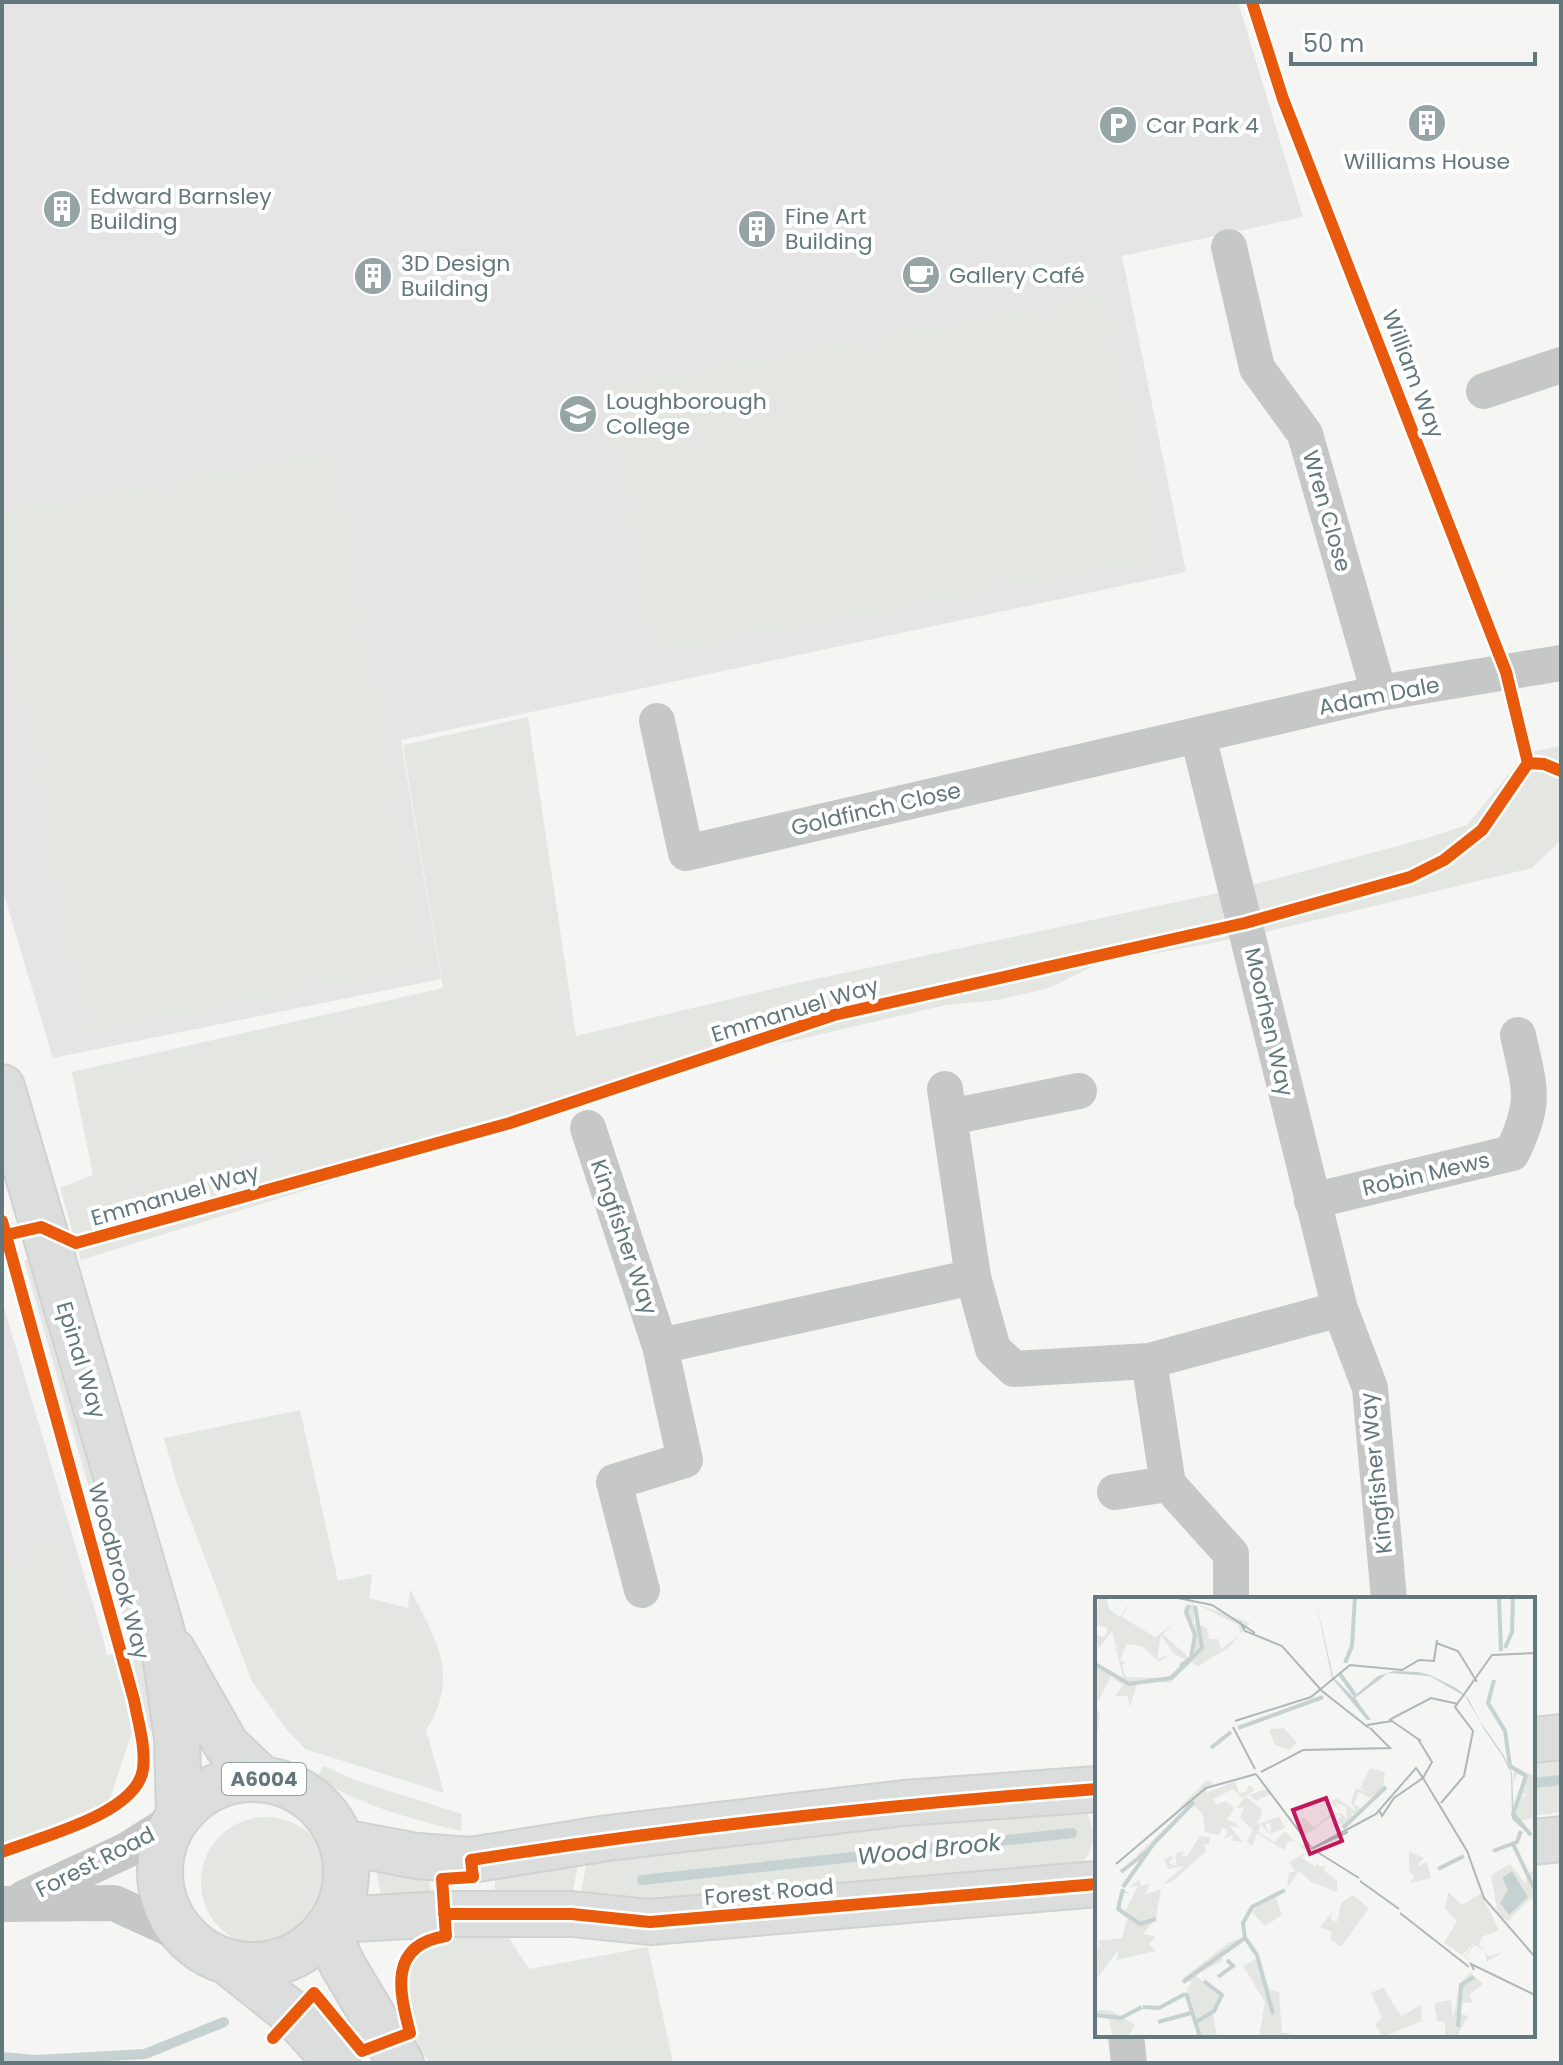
<svg xmlns="http://www.w3.org/2000/svg" width="1563" height="2065" font-family="Poppins,sans-serif">
<style>
.built{fill:#e4e5e4}
.green{fill:#e4e7e1}
.lines{fill:none;stroke-linecap:round;stroke-linejoin:round}
.stream{stroke:#c6d1d2;stroke-width:10}
.major-casing{stroke:#d0d1d1;stroke-width:48}
.minor{stroke:#c6c8c8;stroke-width:36}
.major{stroke:#dcdddd;stroke-width:44}
.cycleway-casing{stroke:#fff;stroke-width:17}
.cycleway{stroke:#e8590c;stroke-width:12}
.labels{text-anchor:middle;dominant-baseline:central;stroke-width:8;stroke-linejoin:round;paint-order:stroke}
.shield{fill:#fff;stroke:#92a0a3;stroke-width:2}
.shield-label{font-size:20px;font-weight:bold;fill:#63787c}
.poi-label{font-size:22px;fill:#63787c;stroke:#fff;text-anchor:start}
.street-label{font-size:22px;fill:#63787c;stroke:#fff}
.water-label{font-size:24px;font-style:italic;fill:#5e7778;stroke:#fff}
.inset-river{fill:none;stroke:#c6d1d2;stroke-width:4}
.inset-road{fill:none;stroke:#aeb8b9;stroke-width:2}
.view{fill:#c2185b;fill-opacity:0.15;stroke:#c2185b;stroke-width:4}
.inset-edge{fill:none;stroke:#63787c;stroke-width:4}
</style>
<rect width="100%" height="100%" fill="#f5f5f4"/>
<path class="built" d="M2 2H1238L1303 217 1122 256 1186 572 401 740 441 979 53 1058 2 888Z
M2 1301 103 1638 112 1680 2 1768Z"/>
<path class="green" d="M1108 294 1158 560 653 654 604 387Z
M332 451 428 968 84 1032 2 591V512Z
M528 717 576 1036 797 983 1237 889 1427 838 1467 825 1526 753 1561 746V840L1532 868 1249 936 1098 964 1049 988 998 1000 946 1005 762 1048 81 1260 60 1188 93 1175 72 1072 443 988 403 745Z
M36 1257 161 1729 150 1731 104 1541 24 1260Z
M300 1410 338 1581 372 1574 369 1598 408 1608 410 1589C436 1640 461 1675 426 1730L444 1793 305 1749 287 1730 252 1682 177 1484 164 1438Z
M58 1539 83 1608 93 1651 98 1656 114 1654 133 1729 109 1802 2 1845V1547L10 1559Z
M1561 1746V1812L1533 1816V1749Z
M324 1766 355 1780 462 1814 461 1831C409 1819 362 1805 316 1778Z
M1085 1808C1096 1830 1098 1856 1073 1868L682 1910 579 1901 589 1852Z
M201 1882a65 65 0 1 1 130 0a65 65 0 1 1-130 0Z
M580 1853 571 1901 495 1890V1862Z
M374 1859 426 1867 432 1894 383 1905Z
M507 1935 529 1969 648 1947 673 2063H430C424 2053 414 2043 409 2032 397 2001 392 1951 431 1938 454 1931 483 1935 507 1935Z"/>
<g class="lines">
<path class="stream" d="M1533 1783 1561 1780
M642 1880 1072 1833
M2 2057 36 2060 145 2054 224 2022"/>
<defs>
<path id="major" d="M2 1087 162 1632 177 1738 179 1813
M173 1651 227 1746 261 1778
M1533 1740 1561 1737
M160 1872a93 93 0 1 1 186 0a93 93 0 1 1-186 0Z
M342 1842 417 1856 471 1860 608 1838 904 1803 1097 1789
M1533 1842 1561 1839
M335 1920 444 1914H572L650 1922 1097 1884
M327 1931 342 1964 401 2063
M229 1963 294 2015 337 2063"/>
</defs>
<use href="#major" class="major-casing"/>
<path class="minor" d="M1229 247 1257 368 1305 434 1379 693
M1484 391 1561 365
M657 721 686 853 1379 693 1561 663
M1198 736 1340 1309
M945 1089 973 1277
M950 1117 1079 1091
M588 1128 660 1346 685 1460 614 1482 642 1590
M1312 1201 1512 1153C1537 1101 1530 1090 1518 1035
M660 1346 973 1277 993 1349 1014 1369 1149 1361 1340 1309 1370 1388 1389 1599
M1168 1484 1231 1554V1592
M1115 1492 1168 1484 1149 1361
M24 1898 127 1850 173 1821
M2 1904 114 1903 182 1934
M1126 2035 1129 2063"/>
<use href="#major" class="major"/>
<defs>
<path id="cycleway" d="M1252 2 1283 99 1506 672 1528 763
M2 1221 134 1700C138 1722 146 1747 143 1769 137 1814 40 1837 2 1852
M6 1235 41 1227 76 1243 510 1123 834 1015 1245 923 1410 877 1444 860 1482 830 1528 763 1544 764 1561 771
M444 1914H572L650 1922 1097 1884
M273 2038 314 1993 362 2051 410 2033C399 1991 388 1945 446 1936L442 1879 473 1877 471 1860C679 1827 887 1805 1097 1789"/>
</defs>
<use href="#cycleway" class="cycleway-casing"/>
<use href="#cycleway" class="cycleway"/>
</g>
<defs>
<symbol id="building-disc" viewBox="-11 -11 22 22"><circle r="9.5" fill="#96a4a6" stroke="#fff"/><path d="M-4-6H4V6H1V3H-1V6H-4ZM-2.5-4.3h1.7v1.8h-1.7ZM.8-4.3h1.7v1.8H.8ZM-2.5-1h1.7V.8h-1.7ZM.8-1h1.7V.8H.8Z" fill="#fff"/></symbol>
<symbol id="parking-disc" viewBox="-11 -11 22 22"><circle r="9.5" fill="#96a4a6" stroke="#fff"/><path d="M-3.5-5.5H1a3.5 3.5 0 0 1 0 7H-1V5.5H-3.5ZM-1-3.4V-.6H.8a1.4 1.4 0 0 0 0-2.8Z" fill="#fff"/></symbol>
<symbol id="cafe-disc" viewBox="-11 -11 22 22"><circle r="9.5" fill="#96a4a6" stroke="#fff"/><path d="M-5.5-4.5H6V0H3Q3 3.5 0 3.5H-2.5Q-5.5 3.5-5.5 0ZM3-3.2v2h1.7v-2ZM-6 4.5H4V6H-6Z" fill="#fff"/></symbol>
<symbol id="university-disc" viewBox="-11 -11 22 22"><circle r="9.5" fill="#96a4a6" stroke="#fff"/><path d="M0-5L7-2L0 1L-7-2ZM-4 1L0 2.5L4 1V4Q0 6-4 4Z" fill="#fff"/></symbol>
</defs>
<g fill-rule="evenodd">
<use href="#building-disc" x="1405" y="101" width="44" height="44"/>
<use href="#parking-disc" x="1096" y="103" width="44" height="44"/>
<use href="#building-disc" x="40" y="187" width="44" height="44"/>
<use href="#building-disc" x="735" y="207" width="44" height="44"/>
<use href="#cafe-disc" x="899" y="253" width="44" height="44"/>
<use href="#building-disc" x="351" y="254" width="44" height="44"/>
<use href="#university-disc" x="556" y="392" width="44" height="44"/>
</g>
<g class="labels">
<rect class="shield" x="222" y="1763" width="84" height="32" rx="6"/>
<g class="shield-label">
<text x="264" y="1779">A6004</text>
</g>
<g class="poi-label">
<text x="1146" y="125">Car Park 4</text>
<text x="1427" y="161" text-anchor="middle">Williams House</text>
<text x="90" y="196">Edward Barnsley<tspan x="90" dy="25">Building</tspan></text>
<text x="785" y="216">Fine Art<tspan x="785" dy="25">Building</tspan></text>
<text x="401" y="263">3D Design<tspan x="401" dy="25">Building</tspan></text>
<text x="949" y="275">Gallery Café</text>
<text x="606" y="401">Loughborough<tspan x="606" dy="25">College</tspan></text>
</g>
<g class="street-label">
<text transform="translate(1413 374) rotate(69)">William Way</text>
<text transform="translate(1327 511) rotate(74)">Wren Close</text>
<text transform="translate(1379 696) rotate(-11)">Adam Dale</text>
<text transform="translate(876 809) rotate(-13)">Goldfinch Close</text>
<text transform="translate(795 1010) rotate(-17)">Emmanuel Way</text>
<text transform="translate(1269 1022) rotate(77)">Moorhen Way</text>
<text transform="translate(1426 1174) rotate(-13)">Robin Mews</text>
<text transform="translate(175 1195) rotate(-16)">Emmanuel Way</text>
<text transform="translate(624 1237) rotate(71)">Kingfisher Way</text>
<text transform="translate(81 1360) rotate(73)">Epinal Way</text>
<text transform="translate(1376 1473) rotate(-96)">Kingfisher Way</text>
<text transform="translate(119 1571) rotate(75)">Woodbrook Way</text>
<text transform="translate(95 1862) rotate(-27)">Forest Road</text>
<text transform="translate(769 1892) rotate(-5)">Forest Road</text>
</g>
<g class="water-label">
<text transform="translate(929 1849) rotate(-6)">Wood Brook</text>
</g>
</g>
<g transform="translate(1095 1597)">
<rect width="440" height="440" fill="#f5f5f4"/>
<path d="M4 0H11L14 12 25 20 36 3 27 20 60 40 80 26 68 37 95 62 100 36 98 25 89 16V7L91 13 99 5V26L112 31 114 42H123L126 52 146 37 143 28 102 7 155 26 133 51 103 69 79 57 66 38 62 62 76 57 64 65 47 49 32 47 25 63 31 66 27 69 31 80 72 81 92 63 95 67 75 86 43 84 35 110 32 99H20L28 88 18 81H28L17 34 0 57 4 50 0 44 3 38 9 41 13 31 0 28ZM0 68 17 78 1 109 5 119 0 150ZM189 131 202 146 194 153 180 148 174 132ZM419 169 440 180V221L423 224 419 218 424 199 432 198 427 196 429 178 422 177 418 187ZM275 171 290 175 288 193 274 201 264 195 259 207 268 213 261 219 255 214 258 220 249 232 242 225 246 218H238L209 239 215 248 210 254 196 240 198 245 193 244 189 253 162 236 157 249 152 244 158 233 145 221 149 210 141 211 151 199 167 213 163 227 184 220 190 231 176 237 175 225 170 228 175 237 166 228 163 235 180 245 189 234 207 249 212 244 176 197 161 204 154 198 172 192 180 200 208 238 202 224 208 220 219 230 237 216 247 217 252 222 251 210 240 205 246 215 236 205 242 201 260 214 256 204 261 191 273 196 265 191ZM112 183 119 186 111 191 112 196 140 184 144 196 151 195 154 188 160 193 147 201 138 192 118 202 121 208 131 204 139 211 132 223 139 225 145 231 134 228 148 245 138 244 137 238 129 242 133 234 128 230 124 238 110 235 108 218 98 207 45 265 43 257 89 214 93 205 73 222ZM105 239 115 240 114 248 109 246 111 254 77 285 68 287 89 269 73 272 69 261 72 262 75 259 78 260 74 266 82 269 80 257 89 254 87 259H92ZM314 254 329 261 321 270 332 265 336 281 315 286 319 280 314 273ZM212 255 207 261 221 270 223 265 225 270 231 268 229 274 242 283V295L216 285 204 274 192 292 194 275H200L194 265ZM415 267 431 287V277L440 273 436 282 440 308 436 301 413 324 403 318 396 278ZM44 283 46 289 55 287 49 298 66 292 61 322 48 337 61 340 54 347 61 354 21 363 24 352 0 384 3 349 28 344 6 349 3 344 27 341 32 322 22 313 25 295 28 292 35 297 29 296 25 307 29 316 43 289 34 290ZM353 295 367 308 386 296 404 333 387 340 384 348 394 359 408 355 392 365 390 354 379 348 371 360 379 365 369 360 380 345 367 358 349 346 362 324 350 312ZM258 298 274 311 246 350 235 342 237 335 225 330 238 314 235 322 242 325 246 306ZM180 299 187 318 170 329 156 314ZM150 340 160 354 149 342 126 356 128 364 99 378 127 398 117 415 122 438 106 440 92 392 97 385 87 382 133 346ZM163 361 175 393 184 395 187 436H196L188 440H164L170 405 148 369ZM375 375 388 387 374 398 378 405 363 407 362 416 373 419 362 440H350V425L342 424 339 406 356 403 358 421 365 387ZM288 390 306 419 326 408 327 424 288 440 280 427 287 421 276 396ZM0 413H15L40 428 33 440H18L14 422 0 419Z" fill="#e4e7e1"/>
<path d="M220 0 238 80 258 100 283 79 299 74 323 75 335 78 361 91 373 101 385 124 409 159 417 176 419 221 440 243 417 222 416 176 408 160 391 135 371 100 335 79 293 76 260 101 276 123H272L237 81ZM417 274 433 300 414 318 405 306 413 293 407 281Z" fill="#c6d1d2"/>
<path class="inset-river" d="M404 0 406 54M410 51 417 35 418 0M250 66 257 49 260 0M0 67 34 87 76 81 107 51 100 9M85 69 96 61 100 38 91 15 94 8M245 77 260 98M399 83 393 106 410 134 415 169 431 179 418 217 436 238M143 131 228 100M116 151 136 135M248 231 291 190M418 247 440 293M398 254 422 245 426 234M343 272 369 259M26 275 55 252M28 290 59 246 99 205M28 292 23 312 45 327 61 322M151 342 162 358 178 417M123 380 138 369 132 363M88 385 150 341 148 326 157 310 190 293M91 396 105 440M48 410 64 411 90 397M0 418 26 421 47 410M63 425 96 416M101 425 119 414 127 398 109 384M363 430 366 388 379 380"/>
<path class="inset-road" d="M78 0 117 8 160 36M145 25 150 34 187 49 227 94 274 131M341 46 363 54 382 85M294 122 326 144M296 122 336 101 363 107M140 124 216 100 255 68 307 73 324 63 339 64 342 43M272 128 297 124M138 130 160 172M323 142 337 165 328 181 372 254 389 301 440 360M166 175 208 153 295 151 275 131M161 177 216 250M346 206 369 179 378 134 360 110 397 58 440 56M253 235 216 252 281 217 321 171 328 181 299 201 287 219 284 213M219 253 264 281M21 267 111 191 161 177M265 284 304 312M305 316 374 370M379 373 376 367 440 398"/>
<path class="view" d="M231 201 247 244 215 257 198 213Z"/>
<rect width="440" height="440" class="inset-edge"/>
</g>
<rect width="1563" height="2065" fill="none" stroke="#63787c" stroke-width="8"/>
<path d="M1291 52v12h244v-12" fill="none" stroke="#63787c" stroke-width="4"/>
<text x="1303" y="52" font-size="24" fill="#63787c" stroke="#ffffff" stroke-width="6" paint-order="stroke">50 m</text>
</svg>
